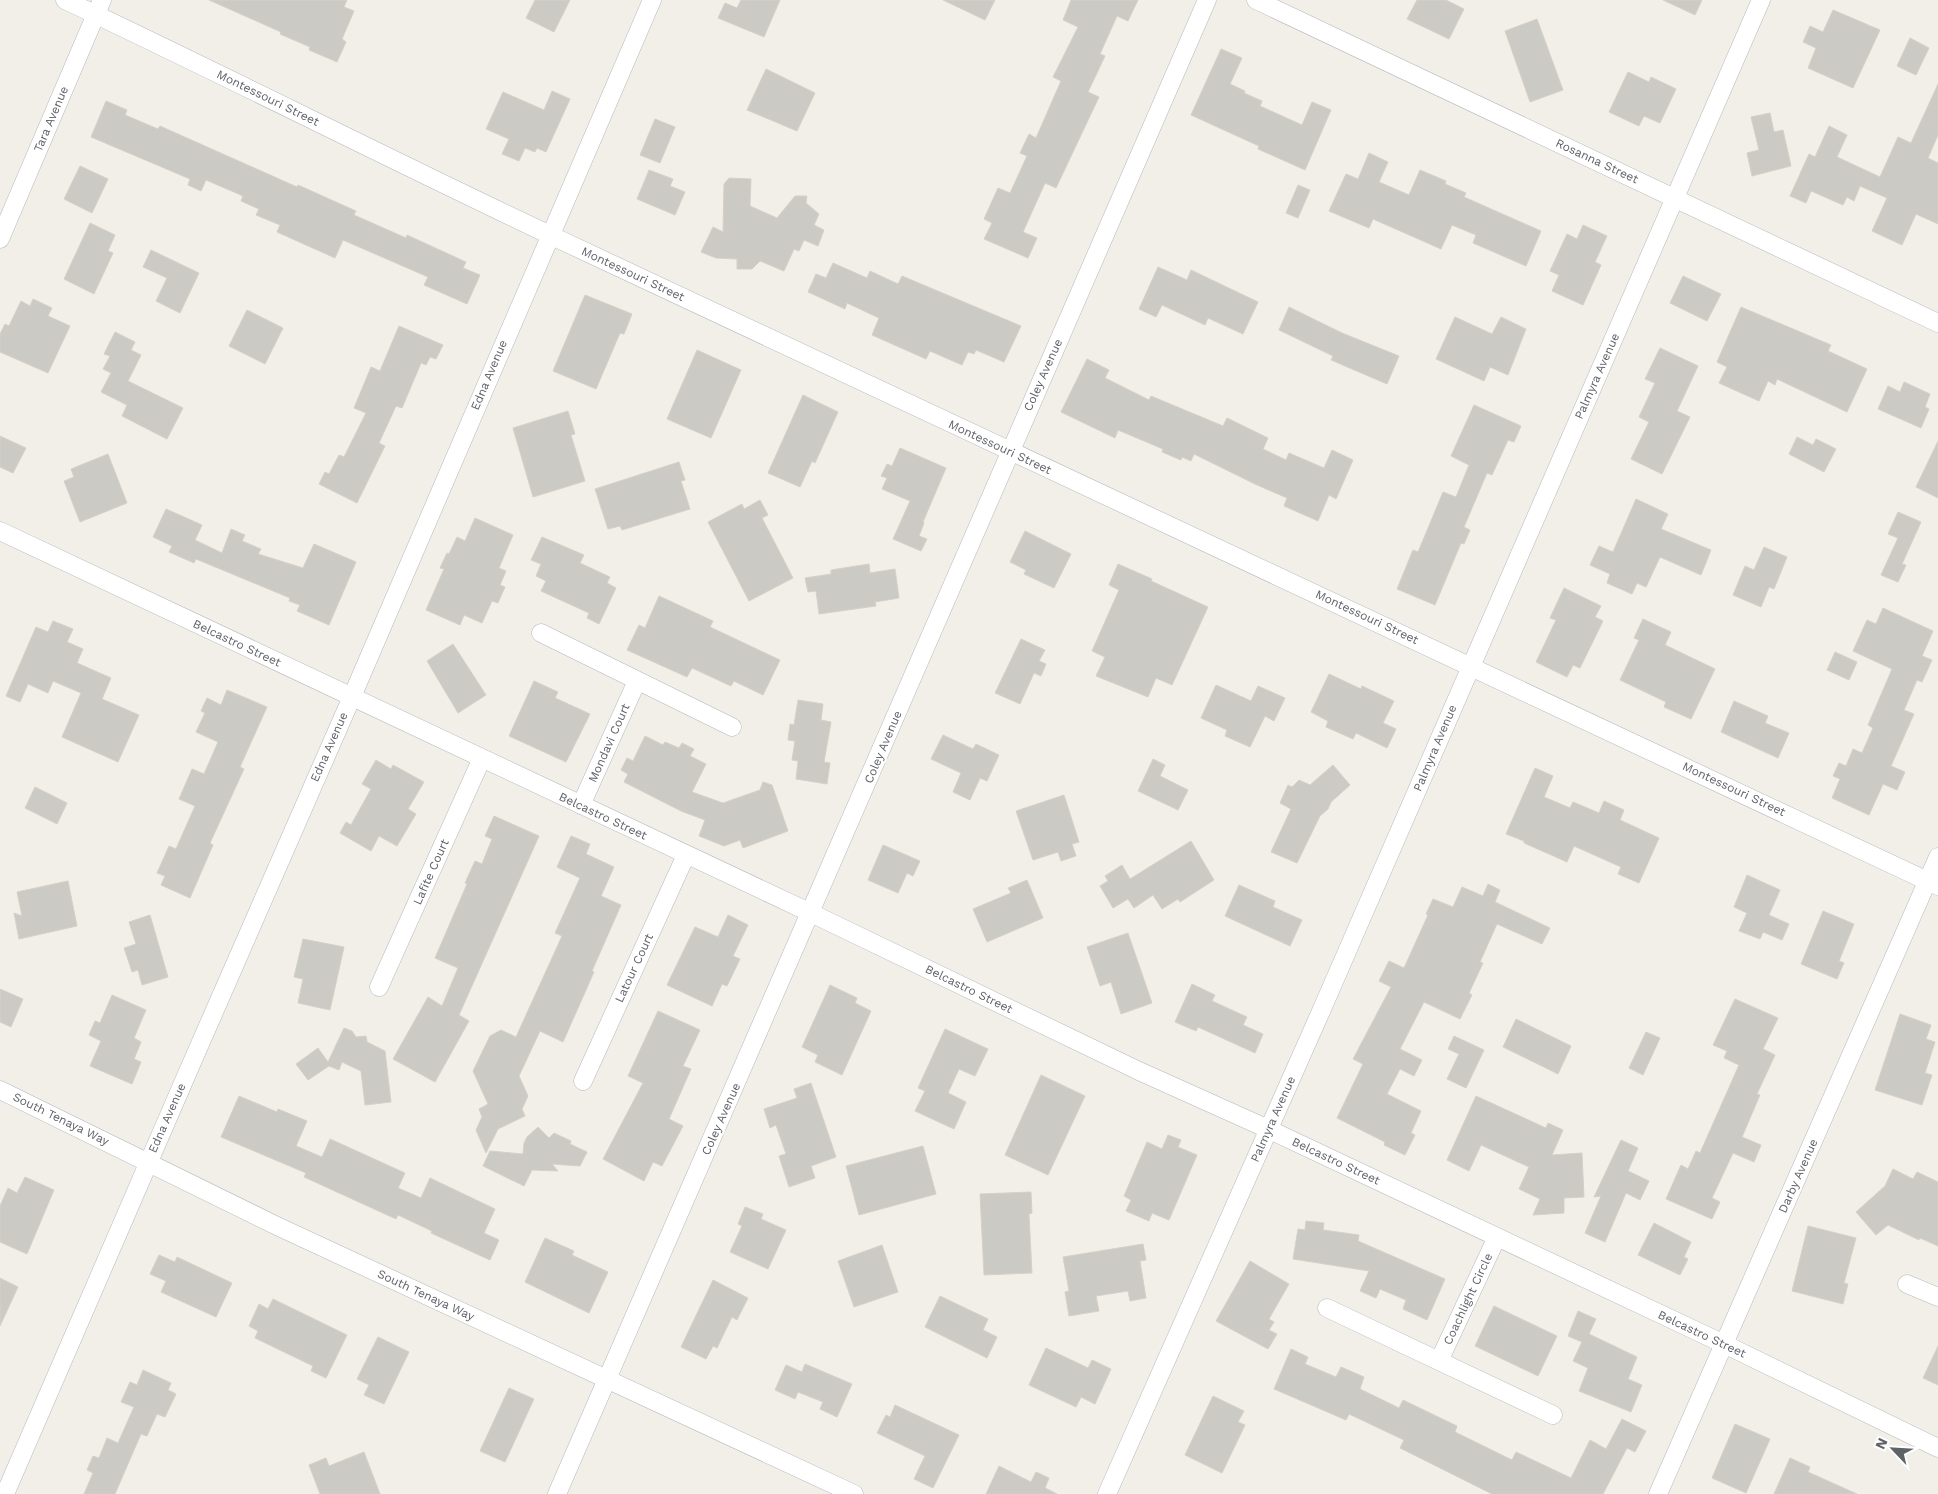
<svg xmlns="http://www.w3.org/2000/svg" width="1938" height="1494" font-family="'Work Sans',sans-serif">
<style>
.building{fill:#cccac5;stroke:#d6d1c6}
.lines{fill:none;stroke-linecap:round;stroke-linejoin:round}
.minor-casing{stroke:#b5b8bc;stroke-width:19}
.minor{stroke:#fff;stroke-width:18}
.labels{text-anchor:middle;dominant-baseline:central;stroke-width:4.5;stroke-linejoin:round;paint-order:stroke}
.street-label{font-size:12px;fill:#5f6368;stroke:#fff}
</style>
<rect width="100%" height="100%" fill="#f1efe8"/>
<path class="building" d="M209 0H347L344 7 354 11 342 39 346 42 337 62 309 50 310 47 280 34 281 32Z
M535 0H570L554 32 526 18Z
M741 0H780L764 37 718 18 725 3 737 8Z
M943 0H995L985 20Z
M1071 0H1138L1128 21 1117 16 1100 54 1105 56 1088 92 1099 97 1056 188 1045 183 1023 232 1037 238 1028 258 984 239 992 223 984 219 998 188 1010 193 1027 156 1020 153 1029 134 1036 138 1061 81 1053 77 1078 27 1063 20Z
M1417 0H1446L1464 9 1449 39 1407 19Z
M1663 0H1702L1695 15Z
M1833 10 1880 30 1853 88 1808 68 1816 48 1803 42 1810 26 1823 32Z
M1537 19 1563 90 1530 102 1505 31Z
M1910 38 1929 48 1916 75 1897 66Z
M1221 49 1242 58 1230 84 1245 91 1244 93 1262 101 1260 106 1302 125 1312 102 1331 110 1305 170 1258 149 1259 146 1191 115Z
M766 69 815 93 797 131 747 110Z
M1628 72 1649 82 1651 77 1676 89 1660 123 1644 116 1639 126 1609 112Z
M1938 84V135L1928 158 1938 163V224L1916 214 1902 245 1872 231 1887 198 1860 186 1854 201 1847 197 1843 205 1811 191 1806 203 1790 196 1809 154 1815 157 1829 126 1847 135 1837 157 1880 177 1898 137 1911 143Z
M552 91 570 99 546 152 537 148 535 152 525 148 519 161 502 154 509 139 486 129 503 92 544 110Z
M106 101 127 110 125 115 158 129 160 126 297 187 298 185 356 211 354 215 406 238 407 235 466 262 463 268 480 275 467 304 424 285 428 277 343 240 335 258 277 232 280 225 256 215 259 209 241 201 243 196 206 180 201 191 188 185 190 179 91 137Z
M1770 113 1774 132 1783 130 1791 166 1752 176 1747 153 1759 150 1751 117Z
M655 119 675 127 660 163 640 155Z
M1369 153 1388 162 1379 182 1409 195 1420 170 1446 181 1445 184 1466 193 1464 197 1541 231 1526 266 1473 243 1476 235 1452 225 1441 249 1373 219 1369 228 1329 211 1346 174 1358 179Z
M80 166 108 179 92 213 64 199Z
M649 170 673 179 670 186 685 192 675 215 637 199Z
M729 178 751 179 750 206 777 218 795 196H807L806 203 819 214 814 225 824 230 818 246 804 240 799 251 794 249 784 271 760 261 752 269H737V259L716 258 701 252 713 227 723 232 724 184Z
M1298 185 1310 190 1298 218 1286 213Z
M90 223 115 235 108 251 113 253 94 294 64 279Z
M1583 225 1607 236 1595 262 1601 265 1583 305 1552 291 1559 275 1550 271 1567 234 1577 239Z
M151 250 199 273 180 313 156 301 167 278 143 267Z
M833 263 867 278 870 271 898 284 902 276 1021 326 1004 362 976 350 974 354 968 352 962 365 930 351 926 359 872 335 879 318 847 303 845 309 808 292 816 274 826 278Z
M1158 267 1187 280 1191 270 1258 302 1243 334 1208 318 1205 325 1162 305 1156 317 1139 309Z
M1683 276 1721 294 1707 321 1670 303Z
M585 295 632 314 624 334 620 333 596 389 553 371Z
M33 299 52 308 48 316 70 326 48 373 0 352V334L5 324 9 326 21 301 30 306Z
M1289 307 1342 333 1399 356 1387 384 1331 360 1333 356 1279 330Z
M1741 307 1831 345 1828 351 1867 369 1847 412 1777 379 1775 385 1768 381 1759 401 1719 383 1727 367 1717 362Z
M247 310 283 328 265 364 229 346Z
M1455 317 1492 334 1501 317 1526 329 1508 375 1490 367 1484 381 1436 359Z
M399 326 443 345 436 359 430 357 426 365 421 363 402 408 396 406 379 443 385 446 357 503 319 484 325 472 329 474 339 455 344 457 366 413 354 408 371 367 380 371Z
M115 332 135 342 131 350 141 355 128 381 183 408 167 439 122 416 127 405 101 392 111 373 103 369 110 356 104 354Z
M1660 348 1698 366 1677 411 1690 417 1662 474 1631 459 1649 422 1639 417 1655 383 1645 379Z
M697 350 741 370 711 438 667 419Z
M1087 359 1109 370 1105 378 1149 400 1151 396 1223 426 1227 418 1268 438 1263 449 1286 460 1289 453 1324 468 1332 450 1353 460 1336 499 1329 495 1318 521 1284 506 1287 498 1257 485 1194 454 1191 461 1182 457 1181 460 1162 452 1163 449 1118 430 1115 438 1061 412Z
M1904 382 1930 394 1925 407 1929 409 1921 428 1878 409 1888 386 1900 392Z
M803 395 838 412 815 463 812 461 800 487 768 473Z
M1474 405 1521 426 1514 442 1508 440 1492 475 1487 473 1464 527 1470 530 1464 544 1461 543 1435 605 1397 589 1413 550 1418 552 1443 492 1456 497 1469 465 1451 456Z
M568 411 575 434 571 435 585 481 533 497 513 428Z
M0 436 26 448 13 473 0 467Z
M1797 437 1813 445 1816 439 1836 449 1824 472 1789 454Z
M1938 441V498L1916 487Z
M900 448 946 468 923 522 924 523 919 536 927 539 921 551 893 539 910 501 882 489 887 478 881 476 887 464 892 466Z
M108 454 127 503 80 522 64 481 74 477 71 469Z
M679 462 685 480 681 481 690 509 622 530 620 526 608 529 595 489Z
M1636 499 1668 514 1661 529 1711 550 1701 575 1660 557 1646 587 1637 583 1632 594 1607 583 1610 574 1590 565 1599 546 1613 552Z
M760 500 768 515 762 518 793 578 749 601 708 522 742 504 744 509Z
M166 509 202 525 195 540 222 553 231 529 245 535 242 541 261 549 258 554 303 568 314 544 356 562 329 625 297 611 300 605 289 601 290 598 196 559 194 563 169 552 172 546 153 537Z
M1898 512 1921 522 1902 564 1906 565 1898 582 1881 575 1898 538 1888 534Z
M475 518 513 535 499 568 506 571 500 585 505 587 498 603 492 601 482 623 464 615 460 625 426 610 444 569 440 568 447 553 449 554 457 537 465 541Z
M1025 531 1071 554 1054 588 1024 574 1026 570 1010 562Z
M542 537 584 555 580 563 610 577 607 583 616 588 599 624 587 618 589 613 541 591 546 581 536 576 541 564 531 560Z
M1764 547 1787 557 1774 589 1769 587 1761 607 1733 595 1745 566 1754 570Z
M869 564 870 573 895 569 899 598 875 602 876 606 819 614 816 591 808 592 805 578 831 574V570Z
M1118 564 1152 579 1151 581 1208 607 1172 685 1156 678 1148 697 1096 676 1105 657 1092 651 1119 590 1109 585Z
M1564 588 1601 606 1595 617 1603 621 1580 668 1573 665 1567 677 1536 662 1556 620 1550 618Z
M659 596 713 621 710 627 780 660 763 695 734 681 731 686 692 668 687 677 627 650 639 625 645 628Z
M1883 608 1933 631 1922 656 1932 660 1922 682 1917 680 1904 710 1914 714 1891 766 1905 772 1897 790 1883 784 1869 815 1832 798 1840 779 1833 776 1839 763 1846 766 1853 749 1862 753 1873 728 1868 725 1892 669 1853 651 1867 620 1876 624Z
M1643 619 1671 632 1665 645 1715 669 1691 719 1664 707 1666 702 1620 680 1639 640 1634 638Z
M53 621 73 629 67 642 83 649 77 663 111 678 102 699 139 715 118 762 62 737 81 693 53 681 48 693 28 684 20 702 6 696 36 627 48 632Z
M1021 639 1045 650 1039 661 1046 664 1041 676 1034 673 1020 704 995 693Z
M453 644 486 695 458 713 427 661Z
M1835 652 1857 662 1849 680 1827 670Z
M1329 674 1361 689 1362 686 1394 701 1383 723 1396 729 1387 748 1356 733 1353 739 1326 727 1328 721 1311 712Z
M534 681 558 692 555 698 590 714 566 762 509 736Z
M1216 685 1251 701 1258 686 1285 698 1274 721 1265 716 1250 747 1225 736 1227 730 1201 718Z
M227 690 267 707 240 767 244 769 210 843 213 845 190 898 161 885 165 876 157 873 169 846 176 849 195 806 179 799 192 769 204 774 218 742 196 732 205 713 201 711 207 698 221 705Z
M798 700 823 704 821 720 831 722 824 762 830 763 827 784 796 779 798 761 792 760 795 741 788 740 790 724 794 725Z
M1734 701 1768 716 1765 723 1789 733 1778 758 1721 732Z
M943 735 973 749 976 744 999 755 987 781 980 778 970 800 953 792 961 773 931 759Z
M645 736 663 745 665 742 679 748 682 743 694 749 690 756 706 764 692 792 723 803 760 790 763 782 772 785 788 831 743 848 740 840 724 846 699 836 705 820 681 811 624 782 628 774 621 770 627 758 633 761Z
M1153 759 1165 765 1160 776 1188 790 1178 810 1138 791Z
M376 760 391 769 393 765 424 782 408 809 416 814 397 846 379 836 371 851 340 833 346 822 351 825 371 789 362 784Z
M1333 765 1350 785 1331 802 1328 809 1320 816 1297 863 1271 852 1291 809 1280 803 1288 785 1292 787 1299 780 1310 785Z
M1535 768 1553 776 1544 797 1570 808 1573 802 1599 813 1604 801 1624 810 1620 820 1659 838 1639 883 1618 874 1621 867 1574 846 1567 862 1524 843V841L1506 834Z
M35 787 67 803 57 824 25 808Z
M1064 795 1079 842 1072 844 1076 856 1061 861 1058 852 1033 860 1016 811Z
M494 816 539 836 459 1015 469 1021 435 1082 393 1059 428 997 442 1006 458 968 435 958 467 884 465 883 475 861 482 864 492 839 485 836Z
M571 836 590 844 586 854 614 867 601 896 621 905 592 971 594 972 563 1042 540 1031 519 1076 528 1096 522 1109 525 1116 498 1129 486 1153 476 1130 482 1117 479 1109 488 1104 473 1071 490 1036 501 1030 516 1037 562 936 555 933 580 878 557 867Z
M1191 841 1214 880 1180 902 1178 899 1162 909 1153 895 1134 908 1128 899 1113 908 1100 886 1108 881 1105 876 1122 865 1130 879Z
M883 845 920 861 913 876 907 873 898 893 868 880Z
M1747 875 1780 890 1769 915 1789 924 1782 940 1763 932 1760 939 1739 931 1747 913 1734 907Z
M1027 880 1043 918 987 942 973 909 1011 893 1008 888Z
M68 881 77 926 19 939 14 913 22 916 17 892Z
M1488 884 1500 890 1495 902 1550 928 1542 944 1497 924 1480 962 1483 963 1469 993 1472 995 1460 1019 1424 1002 1400 1049 1422 1060 1414 1076 1400 1069 1387 1094 1421 1111 1411 1133 1415 1135 1405 1155 1384 1145 1385 1142 1337 1118 1363 1064 1353 1059 1391 987 1379 981 1389 961 1404 968 1428 915 1426 914 1433 899 1453 907 1462 887 1483 896Z
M1239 885 1275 901 1273 907 1302 920 1290 946 1225 916Z
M1823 911 1854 924 1839 961 1844 963 1837 979 1801 964Z
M150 915 168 977 142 985 138 970 132 972 124 948 136 944 129 922Z
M728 915 748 925 733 956 740 959 727 986 722 984 712 1006 667 985 695 927 718 937Z
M1128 933 1152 1003 1121 1014 1111 982 1100 986 1087 947Z
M303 939 344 947 330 1010 298 1003 303 979 294 977Z
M1192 984 1215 995 1212 1001 1247 1017 1243 1025 1263 1034 1255 1053 1198 1027 1196 1031 1175 1022Z
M830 985 857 998 855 1003 871 1011 842 1075 815 1062 818 1055 802 1047Z
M0 989 23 999 11 1027 0 1022Z
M112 995 146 1010 134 1038 141 1042 134 1059 141 1062 132 1084 90 1066 101 1041 89 1035 95 1021 100 1023Z
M1735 999 1778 1018 1763 1049 1775 1055 1757 1094 1760 1095 1742 1137 1761 1145 1754 1162 1733 1153 1712 1198 1720 1202 1712 1219 1666 1199 1681 1165 1688 1169 1696 1151 1700 1153 1739 1065 1724 1058 1727 1051 1713 1045Z
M658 1011 700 1030 683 1066 691 1069 669 1119 683 1126 662 1166 653 1162 644 1181 603 1159 643 1083 628 1076Z
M1900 1014 1931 1025 1926 1039 1935 1042 1925 1073 1932 1075 1922 1105 1875 1090Z
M1516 1019 1571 1046 1558 1074 1503 1047Z
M344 1028 352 1031 356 1037 366 1036 367 1042 385 1051 391 1102 365 1105 361 1071 342 1062 339 1070 329 1066 308 1080 296 1064 318 1048 328 1062Z
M945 1029 988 1049 975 1076 959 1069 948 1093 966 1102 954 1129 915 1111 925 1091 918 1088Z
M1646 1032 1660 1038 1643 1075 1629 1068Z
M1454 1036 1484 1050 1466 1088 1447 1079 1459 1054 1448 1049Z
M1041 1075 1085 1096 1048 1175 1005 1155Z
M811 1083 836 1157 811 1166 815 1178 789 1187 779 1156 786 1154 776 1125 770 1128 764 1109 797 1098 794 1089Z
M239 1096 277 1112 278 1109 307 1121 296 1146 322 1157 330 1139 405 1173 398 1188 421 1198 430 1178 495 1209 484 1233 499 1240 490 1260 431 1233 432 1231 398 1215 396 1219 304 1177 306 1173 221 1137Z
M1476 1096 1546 1128 1548 1123 1563 1130 1552 1155 1582 1153 1584 1197 1564 1198V1213L1533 1215 1540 1199 1519 1189 1529 1167 1481 1145 1469 1171 1447 1160Z
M538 1127 549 1138 554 1133 571 1141 570 1144 587 1152 580 1166 552 1164 558 1171 532 1170 524 1186 483 1166 490 1151 523 1154 524 1143 527 1137Z
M1168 1135 1181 1140 1178 1147 1197 1155 1169 1220 1152 1213 1149 1221 1126 1211 1131 1200 1124 1196 1147 1142 1162 1149Z
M1621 1140 1638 1148 1628 1171 1649 1181 1640 1200 1626 1193 1605 1242 1585 1233 1601 1196 1594 1197Z
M923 1146 936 1194 859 1215 846 1166Z
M1893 1169 1913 1179 1917 1172 1938 1182V1246L1920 1238 1919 1240 1888 1225 1876 1235 1856 1212 1885 1186Z
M25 1177 54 1190 27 1254 0 1242V1206L8 1188 17 1193Z
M1031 1192 1032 1213 1029 1214 1032 1273 984 1275 980 1194Z
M745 1207 763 1214 761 1219 786 1230 768 1269 730 1252 742 1226 738 1224Z
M1306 1221 1324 1223 1323 1230 1359 1235 1358 1241 1445 1279 1427 1320 1403 1309 1406 1300 1380 1289 1376 1298 1360 1291 1369 1271 1293 1259 1298 1229 1305 1230Z
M1654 1223 1691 1242 1684 1257 1688 1259 1680 1275 1638 1255Z
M1808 1226 1856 1238 1844 1283 1848 1284 1843 1304 1792 1291Z
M545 1238 574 1251 572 1255 608 1272 589 1313 525 1282Z
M1143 1244 1146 1260 1140 1261 1146 1298 1130 1301 1128 1291 1096 1296 1099 1311 1069 1316 1065 1292 1069 1291 1063 1257Z
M882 1245 898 1292 854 1307 838 1261Z
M159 1255 175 1262 177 1257 232 1283 216 1317 161 1292 166 1281 150 1274Z
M1250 1261 1289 1284 1269 1319 1274 1322 1269 1330 1277 1334 1268 1349 1216 1321Z
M0 1278 18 1287 0 1326Z
M713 1280 748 1298 737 1320 732 1317 717 1348 713 1346 706 1359 681 1347Z
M940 1296 988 1319 983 1330 997 1337 987 1358 925 1327Z
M273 1299 347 1335 326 1378 311 1371 313 1366 255 1338 258 1331 249 1326 259 1304 268 1309Z
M1494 1306 1557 1336 1538 1376 1475 1346Z
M1578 1311 1596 1319 1589 1334 1637 1357 1628 1379 1642 1385 1631 1412 1579 1391 1588 1368 1573 1361 1582 1342 1568 1336Z
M378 1337 409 1352 384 1404 364 1395 369 1385 357 1379Z
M1938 1346V1385L1923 1378Z
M1046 1348 1088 1368 1092 1360 1111 1369 1095 1404 1081 1397 1076 1407 1029 1385Z
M1291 1349 1308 1357 1305 1364 1336 1377 1341 1367 1364 1377 1360 1389 1399 1408 1403 1400 1457 1426 1455 1432 1512 1460 1516 1452 1571 1478 1590 1440 1606 1449 1622 1419 1646 1431 1635 1452 1627 1448 1603 1494H1492L1400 1448 1404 1440 1349 1414 1346 1420 1274 1389Z
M805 1364 852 1384 837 1417 820 1409 823 1402 798 1392 795 1399 775 1390 786 1365 802 1372Z
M143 1370 171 1383 168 1390 176 1394 165 1417 157 1414 147 1436 141 1434 115 1494H84L93 1473 87 1470 93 1456 99 1458 107 1438 118 1443 134 1407 121 1402 130 1382 137 1385Z
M509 1388 534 1399 505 1462 480 1451Z
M1213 1396 1244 1411 1238 1422 1245 1425 1222 1473 1185 1455Z
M895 1405 959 1435 933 1488 914 1479 925 1456 877 1433 886 1415 890 1417Z
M1735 1424 1770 1439 1746 1493 1712 1478Z
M364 1452 380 1494H320L309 1465 326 1458 329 1466Z
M1790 1458 1810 1467 1808 1472 1857 1494H1774Z
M999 1466 1031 1482 1036 1472 1049 1478 1045 1488 1057 1494H986Z"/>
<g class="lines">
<defs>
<path id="minor" d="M65 0C228 77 389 159 552 236 1014 454 1477 668 1938 886
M1256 0 1938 323
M0 239 102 0
M0 531 811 913 1139 1071 1268 1129 1724 1344 1938 1448
M541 633 732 727
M581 805 637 681
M379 987 482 758
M583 1081 686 855
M0 1090 277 1226 854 1494
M1907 1284 1938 1297
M1327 1308 1553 1415
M1439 1361 1497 1237
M5 1494C119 1228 235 964 351 699 452 466 550 232 652 0
M557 1494 1207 0
M1107 1494 1322 1009 1761 0
M1658 1494 1938 857"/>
</defs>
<use href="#minor" class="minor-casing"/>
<use href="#minor" class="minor"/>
</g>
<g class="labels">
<g class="street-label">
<text transform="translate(268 98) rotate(26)">Montessouri Street</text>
<text transform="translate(51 119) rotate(-67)">Tara Avenue</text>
<text transform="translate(1597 161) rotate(25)">Rosanna Street</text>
<text transform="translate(633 274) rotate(25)">Montessouri Street</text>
<text transform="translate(489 375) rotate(-67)">Edna Avenue</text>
<text transform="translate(1043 375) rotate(-66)">Coley Avenue</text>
<text transform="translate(1597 376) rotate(-66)">Palmyra Avenue</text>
<text transform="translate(1000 447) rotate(25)">Montessouri Street</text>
<text transform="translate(1367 617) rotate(25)">Montessouri Street</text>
<text transform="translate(237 643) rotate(25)">Belcastro Street</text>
<text transform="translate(609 743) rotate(-66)">Mondavi Court</text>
<text transform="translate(329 747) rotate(-66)">Edna Avenue</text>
<text transform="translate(883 747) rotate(-67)">Coley Avenue</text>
<text transform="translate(1435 748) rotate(-67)">Palmyra Avenue</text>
<text transform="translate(1734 789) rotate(25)">Montessouri Street</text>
<text transform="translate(603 816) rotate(25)">Belcastro Street</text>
<text transform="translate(431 872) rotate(-66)">Lafite Court</text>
<text transform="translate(634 968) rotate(-65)">Latour Court</text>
<text transform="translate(969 989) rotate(26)">Belcastro Street</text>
<text transform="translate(167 1118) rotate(-66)">Edna Avenue</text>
<text transform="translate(61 1119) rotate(26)">South Tenaya Way</text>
<text transform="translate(721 1119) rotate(-66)">Coley Avenue</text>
<text transform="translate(1273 1119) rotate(-66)">Palmyra Avenue</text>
<text transform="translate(1336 1161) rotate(25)">Belcastro Street</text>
<text transform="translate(1798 1176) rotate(-66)">Darby Avenue</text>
<text transform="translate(426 1295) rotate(25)">South Tenaya Way</text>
<text transform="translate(1468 1299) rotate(-65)">Coachlight Circle</text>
<text transform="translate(1702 1334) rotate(25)">Belcastro Street</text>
</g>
</g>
<g transform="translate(1893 1449) rotate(295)" stroke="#ffffff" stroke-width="4" paint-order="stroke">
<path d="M0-4L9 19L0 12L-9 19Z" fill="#5f6368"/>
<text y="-8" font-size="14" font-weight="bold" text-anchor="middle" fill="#5f6368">N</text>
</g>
</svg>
